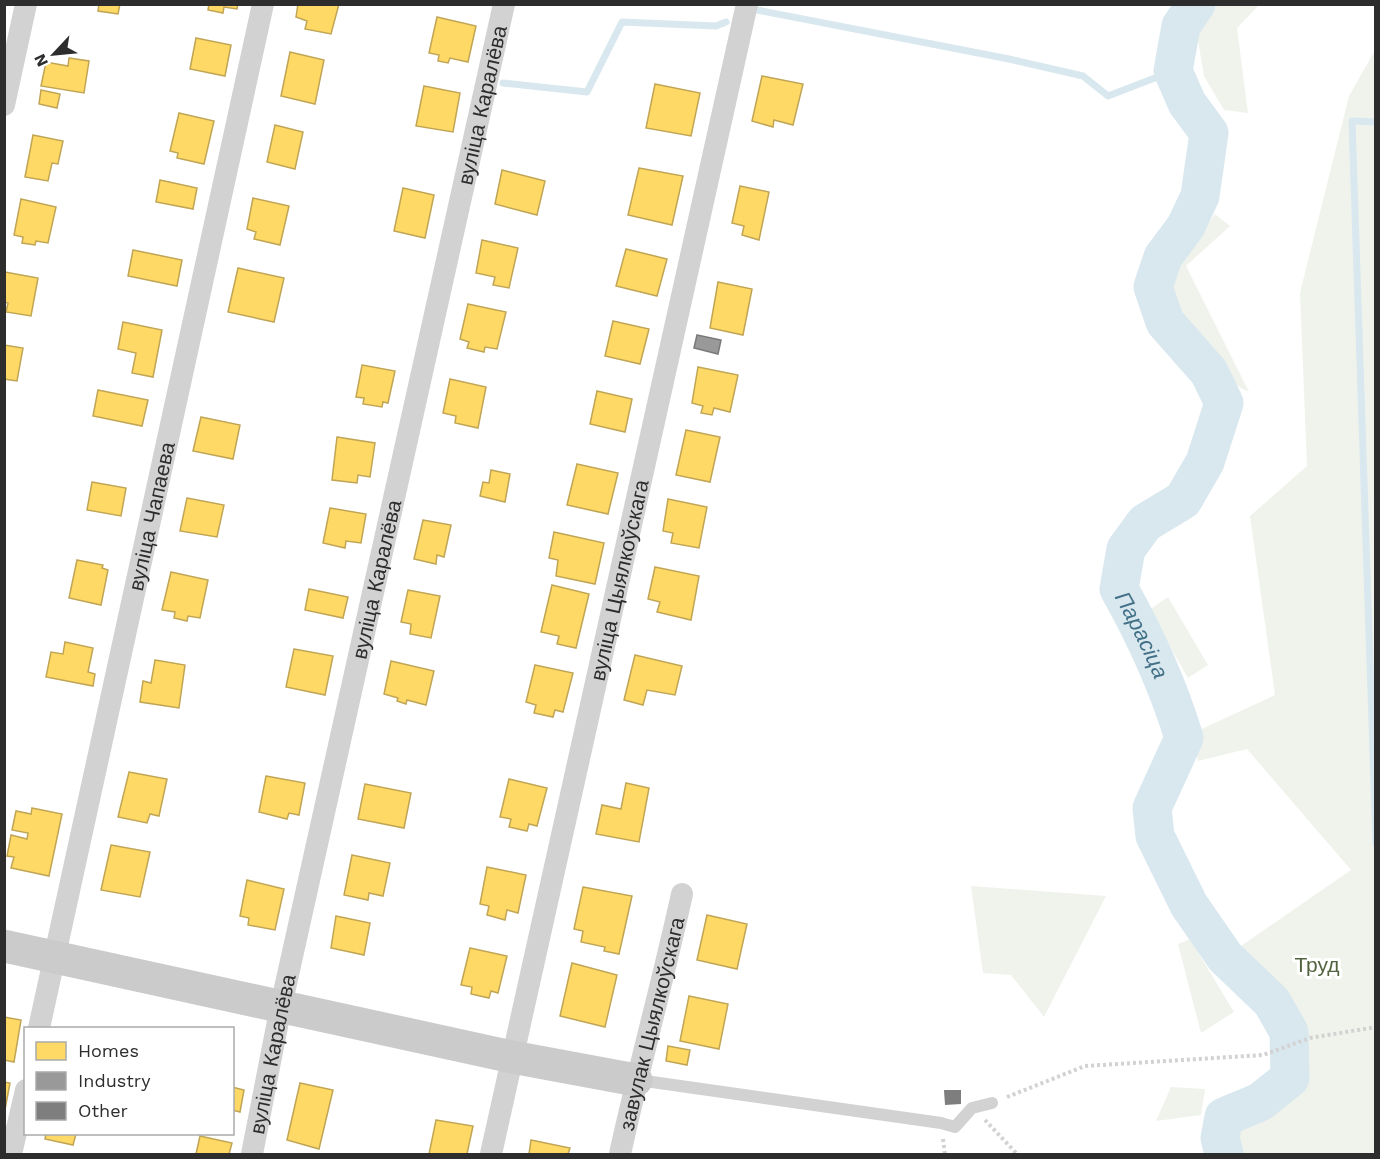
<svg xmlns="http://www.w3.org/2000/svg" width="1380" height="1159" font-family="'Work Sans',sans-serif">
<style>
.green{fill:#f0f3ec}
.homes{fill:#ffd966;stroke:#c0a555;stroke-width:1.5}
.industry{fill:#999;stroke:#797979;stroke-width:1.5}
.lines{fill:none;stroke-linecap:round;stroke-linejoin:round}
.stream{stroke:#d9e8ef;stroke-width:7}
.river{stroke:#d9e8ef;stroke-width:39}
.building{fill:#7e7e7e}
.path{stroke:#d2d2d2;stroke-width:4;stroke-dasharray:3 3;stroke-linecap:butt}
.lane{stroke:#d2d2d2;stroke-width:12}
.street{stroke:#d2d2d2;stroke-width:22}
.secondary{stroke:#cbcbcb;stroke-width:33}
.labels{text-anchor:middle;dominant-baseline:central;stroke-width:6;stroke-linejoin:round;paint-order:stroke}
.street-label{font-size:21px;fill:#2d2d2d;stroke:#fff}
.park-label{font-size:21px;fill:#52643f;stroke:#fff}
.water-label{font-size:22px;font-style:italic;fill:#437187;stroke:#fff}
</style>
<rect width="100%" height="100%" fill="#fff"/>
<path class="green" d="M1214 5H1259L1237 28 1248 113 1224 110 1204 76 1196 29Z
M1375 50V1154H1224L1220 1138 1224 1117 1260 1102 1290 1077 1289 1032 1272 1002 1225 957 1351 870 1247 749 1198 761 1193 733 1275 695 1250 516 1307 466 1300 293 1349 96Z
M1215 214 1230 226 1186 266 1249 392 1230 382 1164 285Z
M1168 597 1208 665 1188 678 1149 610Z
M971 886 1106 896 1044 1017 1011 975 983 973Z
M1190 939 1234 1012 1201 1033 1178 944Z
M1171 1087 1205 1089 1201 1115 1156 1121Z"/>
<path class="homes" d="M99 4H120L118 14 98 11Z
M209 4H238L237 9 224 7 223 13 208 10Z
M298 4H339L331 34 305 29 307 21 296 17Z
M437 17 476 26 468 62 450 58 448 63 438 61 439 55 429 53Z
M196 38 231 45 225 76 190 69Z
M290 52 324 60 315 104 281 96Z
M69 58 89 61 84 93 41 86 46 62 68 66Z
M762 76 803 84 793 125 774 120 773 127 752 121Z
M655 84 700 93 691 136 646 128Z
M424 86 460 93 453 132 416 126Z
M41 90 60 94 57 108 39 104Z
M179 113 214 121 204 164 177 158 178 153 170 151Z
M275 125 303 132 295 169 267 162Z
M33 135 63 141 58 164 52 163 48 181 25 177Z
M639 168 683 176 672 225 628 215Z
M502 170 545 181 537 215 495 204Z
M160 180 197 188 193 209 156 202Z
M740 186 769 192 759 240 742 235 744 226 732 223Z
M403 188 434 195 425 238 394 231Z
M253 198 289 206 280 245 254 239 256 232 247 229Z
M21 199 56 207 48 243 36 241 35 245 22 243 23 237 14 235Z
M482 240 518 248 509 288 493 285 495 277 476 273Z
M626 249 667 259 657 296 616 286Z
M133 250 182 260 177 286 128 276Z
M238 268 284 278 274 322 228 312Z
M5 272 38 278 31 316 6 312 8 303 4 302Z
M718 282 752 289 743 335 710 328Z
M468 304 506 312 497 349 485 347 484 352 467 348 469 342 460 339Z
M613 321 649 329 640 364 605 356Z
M123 322 162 330 153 377 132 373 136 353 118 349Z
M4 345 23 348 17 381 4 379Z
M362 365 395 371 388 403 383 402 382 407 363 404 364 398 356 397Z
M698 367 738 375 730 412 714 408 712 415 701 413 703 406 692 403Z
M450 379 486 387 478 428 455 423 456 416 443 413Z
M98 390 148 400 142 426 93 416Z
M597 391 632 399 625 432 590 424Z
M201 417 240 425 233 459 193 451Z
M686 430 720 437 710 482 676 475Z
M337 437 375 443 370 477 358 475 357 483 332 480Z
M577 464 618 473 608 514 567 505Z
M491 470 510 474 505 502 480 496 483 482 489 483Z
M92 482 126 488 121 516 87 510Z
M187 498 224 505 217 537 180 531Z
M668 499 707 507 699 548 671 543 673 533 663 531Z
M330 508 366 514 361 543 346 541 345 548 323 543Z
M423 520 451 525 444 557 437 555 436 564 414 559Z
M554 532 604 543 595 584 556 576 558 560 549 558Z
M77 560 103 565 102 568 108 570 101 605 69 598Z
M655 567 699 576 691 620 657 612 660 602 648 599Z
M171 572 208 580 200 618 188 616 187 621 174 618 175 612 162 610Z
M552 585 589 594 576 648 557 644 559 636 541 632Z
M309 589 348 597 343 618 305 610Z
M408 590 440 596 431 638 410 634 411 624 401 622Z
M65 642 93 648 88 672 95 674 93 686 46 677 51 652 63 654Z
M294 649 333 656 325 695 286 687Z
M635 655 682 666 675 695 647 690 643 705 624 700Z
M155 660 185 665 179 708 140 702 143 681 151 683Z
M391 661 434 671 426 705 407 700 406 704 397 701 398 698 384 694Z
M535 665 573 673 563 712 555 710 553 717 534 713 536 705 526 702Z
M129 772 167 779 159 816 150 814 147 823 118 817Z
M266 776 305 783 299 815 289 813 287 819 259 812Z
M509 779 547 788 537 826 529 824 527 831 509 827 511 819 500 817Z
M626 783 649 788 639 842 596 834 602 805 621 809Z
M365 784 411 793 404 828 358 819Z
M32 808 62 814 49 876 11 868 14 857 7 856 11 835 27 839 28 833 12 830 16 811 31 814Z
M111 845 150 852 140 897 101 890Z
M352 855 390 863 383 896 369 893 368 900 344 895Z
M487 867 526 875 518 913 507 910 505 920 487 915 489 906 480 904Z
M247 880 284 889 275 930 248 925 249 918 240 916Z
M583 887 632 896 619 954 604 951 605 947 581 942 583 931 574 929Z
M707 915 747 924 737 969 697 960Z
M336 916 370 923 364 955 331 948Z
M470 948 507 956 498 993 491 991 489 998 471 994 472 987 461 985Z
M572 963 617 975 605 1027 560 1016Z
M689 996 728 1004 719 1049 680 1041Z
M4 1017 21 1020 14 1062 4 1060Z
M668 1046 690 1050 687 1065 666 1061Z
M4 1082 10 1083 4 1115Z
M300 1083 333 1090 319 1149 287 1140Z
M232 1087 244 1090 240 1112 232 1110Z
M436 1120 473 1126 467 1154H429Z
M46 1134H76L73 1145 45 1139Z
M200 1136 232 1143 229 1154H196Z
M531 1140 570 1148 568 1154H529Z"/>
<path class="industry" d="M697 335 721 340 718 354 694 348Z"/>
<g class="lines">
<path class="stream" d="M757 10 1009 59 1083 76 1108 96 1173 71
M503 83 587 92 622 22 716 26 726 22
M1376 122 1352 121 1376 844"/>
<path class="river" id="s1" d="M1196 4 1181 26 1173 71 1187 103 1209 133 1200 196 1186 226 1163 257 1153 287 1165 322 1209 372 1224 403 1205 462 1183 500 1145 523 1126 549 1119 589C1146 637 1168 685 1184 738L1152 808 1155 836 1189 905 1225 957 1272 1002 1289 1032 1290 1078 1260 1102 1224 1117 1220 1138 1224 1154"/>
</g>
<path class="building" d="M944 1090H961V1104L945 1105Z"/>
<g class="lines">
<path class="path" d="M1007 1097 1085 1066 1263 1055 1310 1038 1376 1027
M985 1120 1017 1154
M943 1139 945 1154"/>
<path class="lane" d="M638 1080 941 1123 955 1127 972 1108 992 1103"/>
<g class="street">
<path d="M4 105 26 4"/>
<path id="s2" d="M39 1028 263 4"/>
<path d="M11 1154 26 1090"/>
<path id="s3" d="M252 1154 281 1006 504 4"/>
<path id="s4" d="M491 1154 747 4"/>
<path id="s5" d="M620 1154C639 1067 663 981 682 894"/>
</g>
<path class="secondary" d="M4 946 512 1057 636 1080"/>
</g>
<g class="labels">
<g class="street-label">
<text stroke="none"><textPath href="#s3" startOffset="1074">вуліца Каралёва</textPath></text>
<text stroke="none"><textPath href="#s2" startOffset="524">вуліца Чапаева</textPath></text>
<text stroke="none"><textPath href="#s3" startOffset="588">вуліца Каралёва</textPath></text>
<text stroke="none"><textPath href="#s4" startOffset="588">вуліца Цыялкоўскага</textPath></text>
<text stroke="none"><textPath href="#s5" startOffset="134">завулак Цыялкоўскага</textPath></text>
<text stroke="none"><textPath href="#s3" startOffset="102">вуліца Каралёва</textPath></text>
</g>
<g class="park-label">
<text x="1317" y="964">Труд</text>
</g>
<g class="water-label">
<text stroke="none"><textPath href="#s1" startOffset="724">Парасіца</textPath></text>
</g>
</g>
<rect width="1380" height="1159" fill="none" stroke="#2d2d2d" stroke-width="12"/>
<rect x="24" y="1027" width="210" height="108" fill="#ffffff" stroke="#ababab" stroke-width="1.5"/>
<rect x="36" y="1042" width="30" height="18" fill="#ffd966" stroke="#ababab" stroke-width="1.5"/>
<text x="78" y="1057" font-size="18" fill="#2d2d2d">Homes</text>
<rect x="36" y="1072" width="30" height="18" fill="#999999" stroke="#ababab" stroke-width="1.5"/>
<text x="78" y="1087" font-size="18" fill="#2d2d2d">Industry</text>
<rect x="36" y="1102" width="30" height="18" fill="#7e7e7e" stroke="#ababab" stroke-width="1.5"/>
<text x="78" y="1117" font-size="18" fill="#2d2d2d">Other</text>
<g transform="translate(54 54) rotate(244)" stroke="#ffffff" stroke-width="4.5" paint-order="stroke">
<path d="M0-4.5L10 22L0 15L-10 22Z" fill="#2d2d2d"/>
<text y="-9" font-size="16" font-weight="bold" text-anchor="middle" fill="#2d2d2d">N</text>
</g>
</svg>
